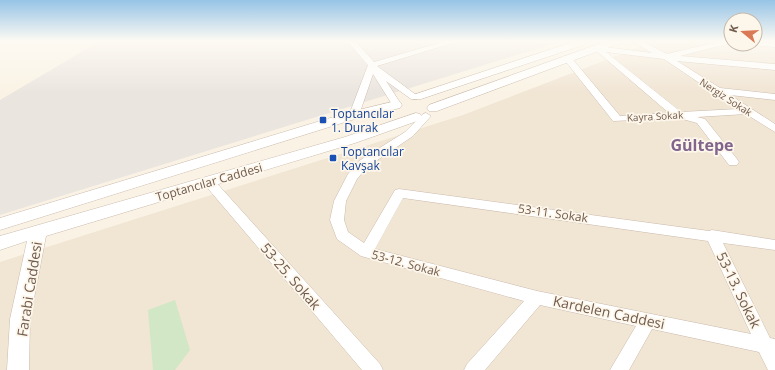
<svg xmlns="http://www.w3.org/2000/svg" width="775" height="370" font-family="'Open Sans',sans-serif">
<style>
.residential{fill:#f1e5d4}
.industrial{fill:#ebe5df}
.green{fill:#d1e7c5}
.lines{fill:none;stroke-linecap:round;stroke-linejoin:round}
.minor-casing{stroke:#cbbbad;stroke-width:1}
.tertiary-casing{stroke:#cbbbad;stroke-width:1}
.minor{fill:#fff;fill-rule:evenodd}
.tertiary{fill:#fff;fill-rule:evenodd}
.transit-dot{fill:#1a4fb4;stroke:#fdf7eb;stroke-width:1.5}
.labels{text-anchor:middle;dominant-baseline:central;stroke-width:3.5;stroke-linejoin:round;paint-order:stroke}
.far-street-label{font-size:10px;fill:#715b4d;stroke:#fdf7eb}
.transit-label{font-size:12px;fill:#164399;stroke:#fdf7eb;text-anchor:start}
.street-label{font-size:12px;fill:#715b4d;stroke:#fdf7eb}
.near-street-label{font-size:14px;fill:#715b4d;stroke:#fdf7eb}
.district-label{font-size:16px;font-weight:bold;fill:#81658d;stroke:#fdf7eb}
</style>
<rect width="100%" height="100%" fill="#faf3e5"/>
<path class="residential" d="M655 41H731V44H755V41H775V370H0V262L463 115Z"/>
<path class="industrial" d="M100 41H562L0 215V100Z"/>
<path class="green" d="M175 300 190 350 175 370H153L148 310Z"/>
<g class="lines">
<defs>
<path id="minor" d="M347 41H355L374 62 446 41H459L377 66 419 97 417 99H411L386 81 401 104 399 106H393L373 74 359 115 354 118 349 115 368 65Z
M632 41H642L667 54 721 41H731V43L680 56 775 64V70L677 61 720 88 775 94V100L730 95 775 124V132L746 114 697 117 705 119 737 159 739 162 737 165H729L697 123 679 118 613 121 563 58 564 56H570L620 116 669 113 593 48 597 46 652 53ZM606 52 664 59 738 109 681 112Z
M755 41 775 43V47L752 45 755 44Z
M426 113 431 116 413 136 367 167 357 179 346 201 344 220 348 232 364 243 395 190 399 189 709 231 712 230 775 240V250L723 243 770 338 775 339V370H768L759 352 652 329 629 370H610L636 326 540 305 485 370H464L467 364 524 301 361 256 337 239 330 220 334 201 348 174 359 161 405 132 423 114ZM403 198 708 241 751 334 537 291 375 249Z
M209 178 213 179 380 364 383 370H362L205 185 203 182 205 179Z"/>
<path id="tertiary" d="M576 41H583L585 43 583 45 421 99H413L411 97 413 95Z
M607 41H622L620 43 437 111H429L427 108 429 105Z
M396 101 400 102 402 105 400 108 358 118 0 230V218L350 112Z
M416 113 420 114 422 117 420 120 355 143 46 236 30 319 29 370H7L10 319 27 241 0 250V236L345 137Z"/>
</defs>
<use href="#minor" class="minor-casing"/>
<use href="#tertiary" class="tertiary-casing"/>
<use href="#minor" class="minor"/>
<use href="#tertiary" class="tertiary"/>
</g>
<linearGradient id="sky" x2="0" y2="1"><stop stop-color="#96c4e6"/><stop offset="0.44" stop-color="#fdfaf3"/><stop offset="1" stop-color="#fdfaf3" stop-opacity="0"/></linearGradient>
<rect width="775" height="93" fill="url(#sky)"/>
<g class="transit-dot">
<rect x="319" y="116" width="8" height="8" rx="2"/>
<rect x="329" y="154" width="8" height="8" rx="2"/>
</g>
<g class="labels">
<g class="far-street-label">
<text transform="translate(726 97) rotate(33)">Nergiz Sokak</text>
<text transform="translate(655 116) rotate(-3)">Kayra Sokak</text>
</g>
<g class="transit-label">
<text x="331" y="113">Toptancılar<tspan x="331" dy="14">1. Durak</tspan></text>
<text x="341" y="151">Toptancılar<tspan x="341" dy="14">Kavşak</tspan></text>
</g>
<g class="street-label">
<text transform="translate(209 182) rotate(-16)">Toptancılar Caddesi</text>
<text transform="translate(553 213) rotate(8)">53-11. Sokak</text>
<text transform="translate(406 263) rotate(15)">53-12. Sokak</text>
</g>
<g class="near-street-label">
<text transform="translate(291 276) rotate(49)">53-25. Sokak</text>
<text transform="translate(29 289) rotate(-81)">Farabi Caddesi</text>
<text transform="translate(739 290) rotate(64)">53-13. Sokak</text>
<text transform="translate(609 312) rotate(12)">Kardelen Caddesi</text>
</g>
<g class="district-label">
<text x="702" y="145">Gültepe</text>
</g>
</g>
<g transform="translate(743 32) rotate(288)"><circle r="19" fill="#fdf7eb" stroke="#c5b9ac"/>
<path d="M0-3L7 15L0 10L-7 15Z" fill="#da7955"/>
<text y="-6" font-size="11" font-weight="bold" text-anchor="middle" fill="#715b4d">K</text>
</g>
</svg>
